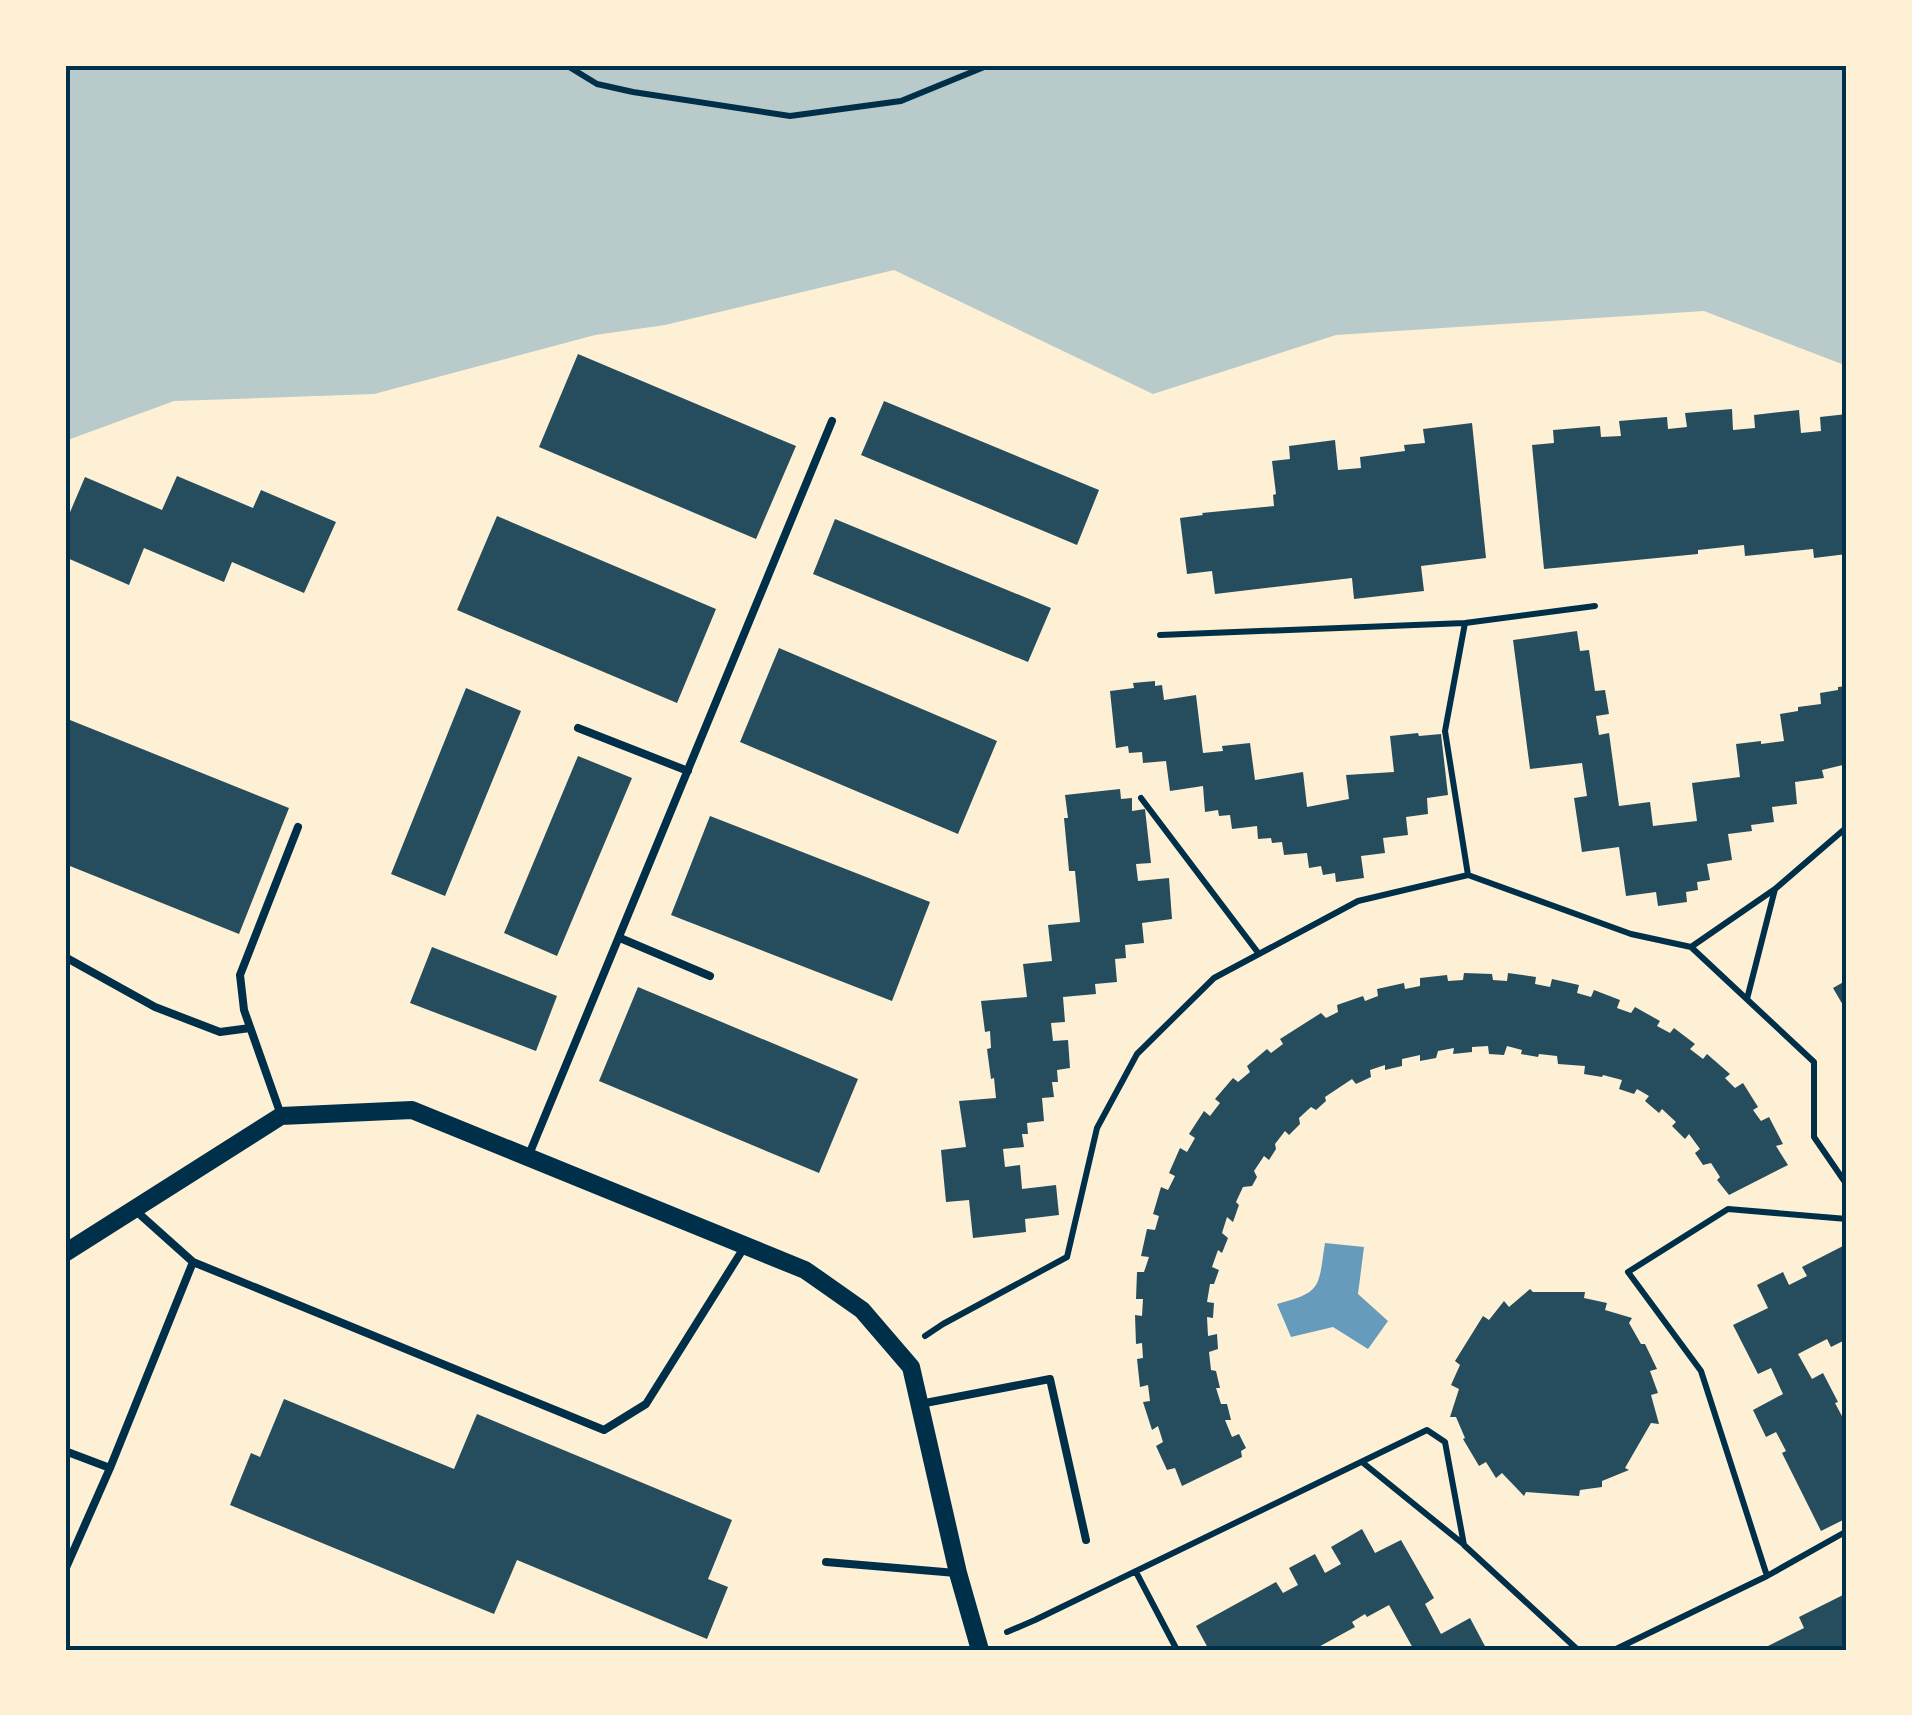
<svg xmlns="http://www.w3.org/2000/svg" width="1912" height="1715" font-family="Helvetica,sans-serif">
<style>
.green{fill:#b9caca}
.water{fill:#669bbc}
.building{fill:#264d5e}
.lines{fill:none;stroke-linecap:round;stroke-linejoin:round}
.path{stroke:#003049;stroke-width:6}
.service{stroke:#003049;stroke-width:8}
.tertiary{stroke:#003049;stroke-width:18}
.neatline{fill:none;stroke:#003049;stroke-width:4}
</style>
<rect width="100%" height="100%" fill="#fdf0d5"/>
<path class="green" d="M65 65H1847V366L1704 311 1336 335 1153 394 894 270 665 325 595 335 374 394 174 401 65 441Z"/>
<path class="water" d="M1325 1243 1364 1247 1358 1294 1388 1321 1368 1349 1333 1327 1291 1337 1277 1304C1323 1292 1318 1287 1325 1243Z"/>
<path class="building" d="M578 354 796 446 756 539 539 447Z
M884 401 1099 490 1077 545 861 455Z
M1732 409 1733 430 1755 428 1754 415 1799 410 1801 433 1821 431 1820 417 1847 414V554L1814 558 1813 549 1745 556 1744 545 1698 550V554L1544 569 1532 445 1554 443 1553 430 1600 426 1601 437 1621 436 1619 421 1667 417 1668 429 1687 427 1685 413Z
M1472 423 1486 558 1421 566 1424 591 1354 599 1352 578 1215 594 1212 571 1187 574 1180 518 1203 515 1202 513 1274 506 1273 495 1276 494 1272 461 1290 459 1289 446 1335 440 1338 470 1361 468 1360 457 1405 451 1404 445 1425 443 1423 429Z
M177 476 253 508 261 490 336 522 304 593 232 562 224 582 144 548 129 585 65 557V524L85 477 162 510Z
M497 516 716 609 677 703 457 610Z
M835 519 1051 608 1028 662 813 574Z
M1577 631 1580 651 1589 650 1595 691 1605 690 1609 714 1596 716 1599 735 1609 733 1619 806 1650 802 1653 826 1697 821 1692 783 1740 777 1736 744 1761 741V744L1784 741 1780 714 1798 711V707L1821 704 1820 693 1838 690V687L1847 686V764L1822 770 1824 778 1795 782 1797 804 1772 807 1774 822 1751 825 1752 831 1728 834 1732 860 1707 864 1710 880 1697 882 1698 890 1686 892 1687 902 1658 906 1656 892 1626 896 1619 847 1582 852 1574 798 1587 796 1582 763 1530 769 1513 640Z
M779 648 997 741 958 834 740 742Z
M1155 681V686L1162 685 1164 700 1196 695 1203 753 1223 751 1222 746 1250 743 1255 780 1303 772 1307 807 1349 799 1346 775 1394 772 1390 736 1418 733 1419 736 1441 734 1448 795 1427 798 1428 814 1406 817 1408 835 1383 838 1385 853 1361 856 1364 878 1336 882 1335 873 1323 875 1321 866 1309 868 1307 853 1284 855 1282 842 1272 843 1271 838 1258 839 1257 826 1232 829 1230 815 1219 816 1218 810 1205 812 1203 786 1170 791 1166 761 1143 763 1142 752 1129 753 1128 746 1116 748 1110 691 1134 688 1133 683Z
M466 688 521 711 445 896 391 874Z
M65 718 289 808 239 934 65 864Z
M578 756 632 778 557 956 504 933Z
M1120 789 1121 799 1132 798V811L1145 809 1151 863 1136 864 1138 881 1169 878 1172 919 1142 923 1144 943 1125 945 1126 958 1115 959 1117 982 1095 984 1096 994 1063 997 1065 1022 1051 1023 1053 1041 1068 1040 1070 1068 1057 1070 1058 1082H1052L1054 1097 1042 1098 1044 1121 1027 1123 1028 1134H1022L1024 1147 1003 1149 1005 1167 1020 1165 1022 1189 1056 1185 1059 1215 1025 1219 1026 1232 973 1238 969 1200 946 1202 941 1150 966 1147 959 1101 996 1098 994 1078 991 1079 987 1049 991 1048 990 1031 985 1032 981 1001 1027 997 1023 964 1052 961 1048 925 1080 922 1075 871H1069L1064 818H1068L1065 795Z
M710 816 930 902 892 1001 671 915Z
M432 947 557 996 536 1051 410 1003Z
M1464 973 1492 974 1493 980 1507 981 1508 973 1536 977 1535 984 1550 987 1552 979 1579 985 1577 993 1591 997 1594 990 1620 1000 1617 1008 1631 1013 1635 1007 1660 1021 1657 1026 1670 1033 1674 1028 1695 1044 1690 1049 1703 1059 1707 1054 1730 1074 1725 1078 1735 1088 1743 1083 1758 1107 1753 1110 1761 1121 1769 1117 1783 1144 1776 1146 1788 1165 1729 1195 1717 1180 1720 1177 1711 1163 1703 1165 1695 1153 1700 1149 1689 1134 1685 1139 1672 1126 1676 1122 1662 1109 1659 1113 1645 1101 1649 1096 1637 1089 1634 1094 1619 1089 1622 1080 1603 1075 1602 1077 1584 1074 1585 1066 1558 1064 1557 1056 1539 1054 1538 1057 1521 1054 1522 1050 1507 1046 1504 1055 1489 1054 1488 1046 1472 1047V1052L1453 1054 1454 1048 1438 1051 1436 1058 1420 1061V1055L1402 1059V1066L1385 1070V1065L1370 1070 1371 1077 1356 1084 1352 1079 1325 1097 1326 1101 1316 1110 1311 1107 1299 1118 1300 1124 1289 1135 1285 1131 1275 1144 1276 1149 1269 1160 1264 1156 1254 1171 1257 1177 1252 1186 1243 1187 1236 1202 1239 1205 1233 1222 1227 1217 1222 1233 1228 1238 1222 1253 1218 1250 1212 1267 1219 1270 1214 1284H1210L1207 1302 1214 1303 1213 1318 1207 1317 1208 1336 1217 1334 1218 1349 1209 1352 1211 1370 1216 1371 1220 1388H1216L1221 1404H1227L1231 1420H1225L1232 1437 1239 1434 1246 1448 1241 1451 1242 1457 1182 1486 1175 1468 1167 1470 1156 1446 1163 1442 1158 1426 1152 1430 1143 1402 1150 1401 1148 1385 1140 1387 1137 1359 1143 1358 1142 1343 1136 1344 1135 1315 1142 1316 1143 1299H1136L1137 1272H1144L1149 1257 1141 1256 1147 1229 1155 1230 1159 1216 1153 1214 1161 1187 1168 1190 1175 1176 1169 1173 1180 1148 1187 1152 1195 1138 1189 1134 1204 1111 1210 1116 1220 1103 1215 1099 1233 1078 1238 1082 1250 1072 1247 1066 1267 1049 1271 1053 1283 1044 1280 1039 1321 1013 1326 1018 1338 1012 1337 1005 1363 996 1365 1001 1378 996 1377 989 1404 983 1405 989 1420 986V978L1447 975 1448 981 1463 980Z
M1847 980V1012L1833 988Z
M638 987 858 1079 819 1173 599 1081Z
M1843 1246 1847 1253V1339L1831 1347 1827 1339 1798 1354 1812 1379 1823 1373 1838 1402 1835 1403 1844 1420 1847 1418V1518L1821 1531 1782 1453 1786 1451 1776 1432 1766 1437 1753 1410 1783 1394 1771 1368 1758 1374 1733 1325 1768 1308 1757 1285 1783 1272 1789 1285 1807 1276 1802 1267Z
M1530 1289 1533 1292H1585L1584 1298 1607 1303 1605 1310 1632 1318 1629 1323 1641 1344H1645L1657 1369 1650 1371 1658 1393 1651 1395 1659 1424 1651 1423 1625 1468 1629 1470 1602 1481V1487L1580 1490 1579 1496 1526 1492 1524 1496 1502 1473 1496 1478 1486 1462 1479 1466 1463 1439 1465 1438 1456 1417H1450L1459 1389 1451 1385 1460 1365 1455 1361 1483 1316 1489 1320 1504 1301 1509 1307Z
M284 1399 454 1469 477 1414 732 1520 708 1579 728 1587 707 1639 517 1560 494 1614 230 1505 251 1453 260 1457Z
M1362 1529 1375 1553 1401 1540 1434 1598 1425 1604 1441 1634 1470 1618 1487 1650H1414L1389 1605 1367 1617 1365 1614 1352 1622 1355 1627 1313 1650H1209L1196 1626 1276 1582 1283 1593 1298 1585 1289 1568 1315 1554 1325 1573 1341 1564 1331 1547Z
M1847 1593V1650H1760L1804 1628 1799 1617Z"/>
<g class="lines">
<path class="path" d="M566 65 597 84 633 92 790 116 901 101 989 65
M1465 623 1445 731 1468 875
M1160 635 1465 623 1595 606
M1141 798 1259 954
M1691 947 1775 889 1847 827
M1747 999 1775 889
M925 1336 943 1324 1067 1257 1097 1128 1137 1054 1214 978 1358 901 1468 875 1631 934 1691 947 1814 1062V1137L1847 1185
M1362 1462 1462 1543
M1136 1572 1177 1650
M1767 1576 1701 1371 1628 1272 1728 1209 1847 1219
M1007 1632 1035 1620 1427 1430 1445 1442 1464 1545 1578 1650
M1614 1650 1767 1576 1847 1531"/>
<path class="service" d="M578 728 688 771
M620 938 710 976
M65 957 155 1007 220 1032 250 1028
M281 1115 244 1010 240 975 298 827
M528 1157 832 421
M193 1262 604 1430 646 1404 745 1246
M920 1404 1050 1379 1086 1540
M65 1451 110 1468
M826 1562 956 1573
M65 1570 110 1468 193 1262 136 1211"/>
<path class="tertiary" d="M65 1253 281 1116 412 1110 805 1270 862 1310 911 1367 958 1573 980 1650"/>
</g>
<rect width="1912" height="1715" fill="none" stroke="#fdf0d5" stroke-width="135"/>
<rect x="68" y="68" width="1776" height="1580" class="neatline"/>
</svg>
